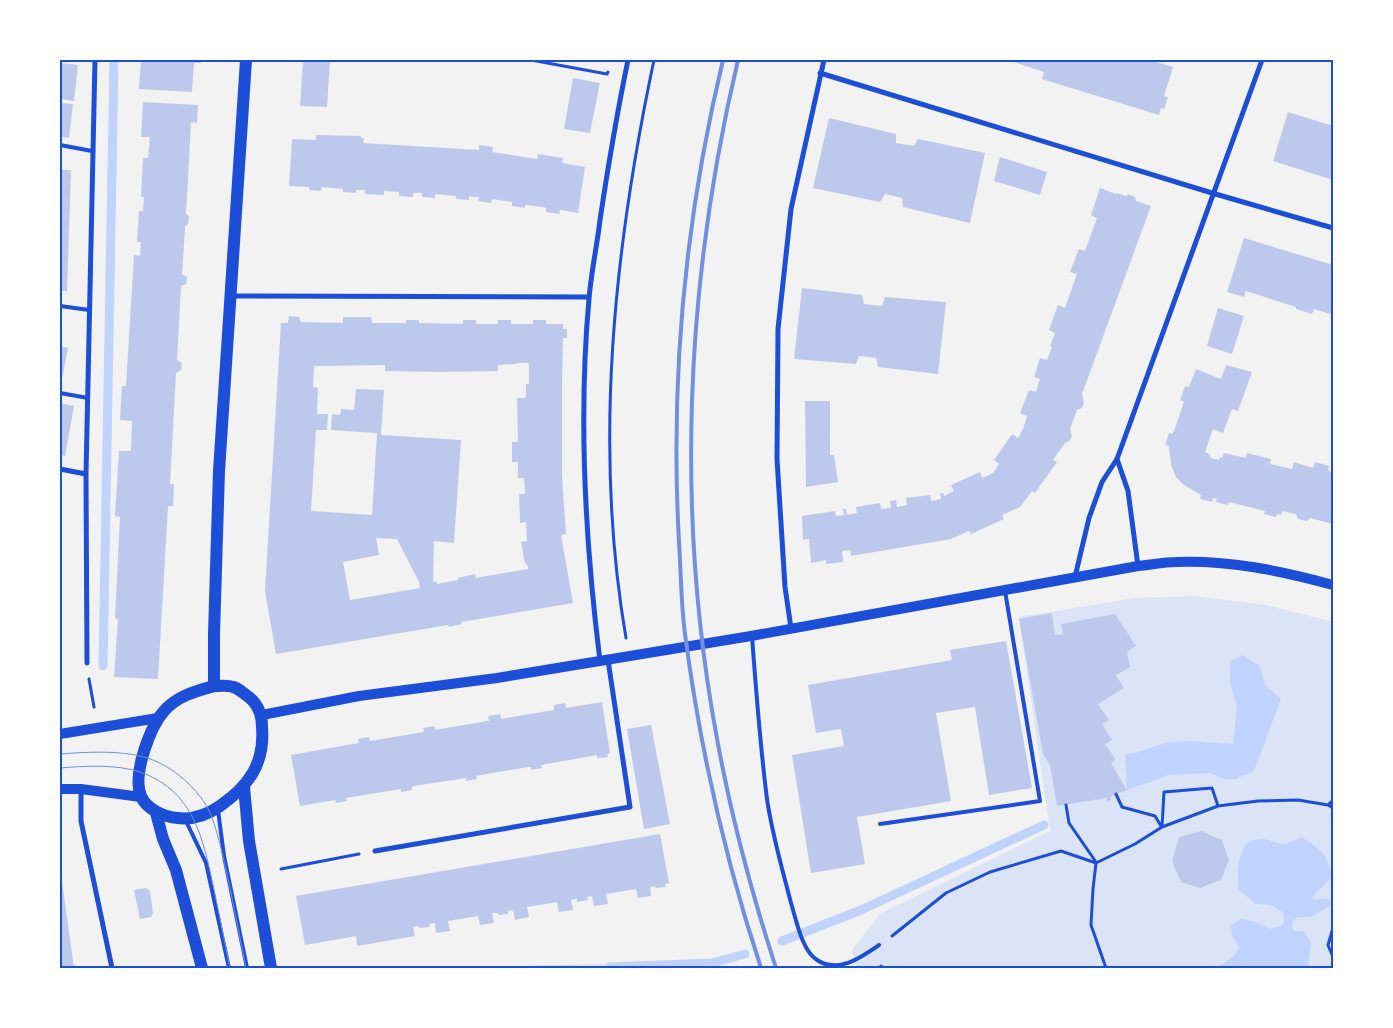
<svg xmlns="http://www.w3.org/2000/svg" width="1393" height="1028" font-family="Poppins,sans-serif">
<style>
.green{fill:#dbe4f7}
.water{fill:#bfd3fe}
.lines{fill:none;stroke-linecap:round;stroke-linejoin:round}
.stream{stroke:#bfd3fe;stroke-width:9}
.building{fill:#bdc9ec;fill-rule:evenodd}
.path{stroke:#1d4ed8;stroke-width:3}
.service{stroke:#1d4ed8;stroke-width:4}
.minor{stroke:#1d4ed8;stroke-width:5}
.secondary{stroke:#1d4ed8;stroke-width:10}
.primary{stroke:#1d4ed8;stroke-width:12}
.tram{stroke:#7290e2;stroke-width:1}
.rail{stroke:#7290e2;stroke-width:4}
.neatline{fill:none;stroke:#1d4ed8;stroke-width:2}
</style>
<rect width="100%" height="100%" fill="#f2f2f2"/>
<path class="green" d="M1195 596 1266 605 1333 622V968H856L852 950 881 913 1050 831 1019 617 1134 598Z
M670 962V968H433Z"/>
<path class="water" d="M1243 655 1260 666 1265 685 1281 699 1254 771 1236 779H1224L1211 773 1169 775 1127 790 1125 754C1138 754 1147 748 1159 745 1183 738 1208 743 1233 744L1237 707 1230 682V661Z
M1302 837C1323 852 1326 851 1332 877L1312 897 1313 900 1327 898 1331 902 1329 906 1311 917H1297L1292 922 1293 931H1304L1311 943 1308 968H1216L1234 956 1239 947 1232 936 1231 925 1241 919 1255 922 1270 929 1281 926 1284 921 1283 912 1271 905 1256 904 1238 889C1238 871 1236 839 1261 839 1268 838 1276 844 1284 844 1290 843 1297 839 1302 837Z"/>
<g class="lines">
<path class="stream" d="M103 666 114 60
M782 941 861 910 1044 825
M610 967 712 963 745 954"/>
</g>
<path class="building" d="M141 60H201V63H194L192 92 139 89Z
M303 60H330L327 107 300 106Z
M1008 60H1149L1173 67 1164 96 1168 97 1164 109 1161 108 1159 115 1042 79 1044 72Z
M60 63 78 65 74 101 60 99Z
M573 78 600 83 590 133 564 129Z
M143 102 198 105 197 123 191 122 186 214 189 216 188 224 185 226V229L182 274 187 277 186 284 181 286 177 360 182 363 181 370 176 373 170 484H174L173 506H168L158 679 114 677 118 619 115 618 120 517 115 516 119 451H131L132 421 120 420 122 386H126L134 255 140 256 141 242H137L139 211H143L144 197H141L143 158H148L150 137H141Z
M60 103 73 104 69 138 60 137Z
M1288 112 1333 126V180L1273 161Z
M829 118 896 134V143L914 146 918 139 985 153 970 223 903 207 902 198 885 194 880 202 813 188Z
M316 135 361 136V138H364L363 143 479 150V145L493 147 492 152 537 159 538 154 563 158 562 163 585 167 578 213 560 210 559 214 546 212V208L543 207 525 205V208L512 206V202L492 199 491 203 478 201 479 197H474L469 196V200L456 199V196L445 195 435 194V198L422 197V193H413V197L399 196V192L384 191V195L365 194V190H356V193L343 192V189L322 187 321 191 309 190V187L289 186 292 139 316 140Z
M1000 157 1047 172 1040 195 994 181Z
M60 170H71L67 291H60Z
M1100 188 1116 194 1117 193 1126 196 1128 194 1135 197 1136 201 1151 206 1082 394 1084 403 1082 408 1077 410 1070 429 1072 437 1069 441 1065 443 1053 460 1057 462 1035 493 1032 491 1020 507 1002 515 1004 519 971 534 969 531 951 539 851 556 850 550 842 551 843 562 826 564V560L811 563 809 539 803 540 802 516 835 511 836 516 844 515 843 509H846L847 515 857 513 856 507 880 503 881 509 891 508 890 501 896 500 897 507 907 505 906 498 930 495 931 501 941 499 940 493H943L944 496 954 491 951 485 980 472 982 478 993 473 999 464 994 460 1012 434 1018 438 1023 429 1027 416 1020 413 1029 390 1036 392 1040 379 1034 377 1040 358 1047 360 1052 347 1050 346 1055 333 1049 330 1058 305 1065 308 1077 274 1070 272 1079 249 1085 251 1097 218 1091 215Z
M1244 238 1333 265V315L1314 309 1312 314 1296 309V307L1246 291 1244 297 1227 292Z
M802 288 862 295 864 304 882 306 885 297 946 302 938 374 878 367 876 358 871 357 859 356 856 364 794 359Z
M1218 308 1244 316 1232 354 1207 346Z
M289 316 299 317 301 322 343 323V317H371L372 323H406V320H419V323L463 324V320H476V324H498V320H511V324H533V320H546V324H563V329H567V338H563L562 384V476L566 534 561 535 573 603 461 622 462 624 449 627 448 625 276 654 265 591 281 323H288ZM517 363H529V384H526V398H517L518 442H512V462H518V478H524L525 494H519L520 523 526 522 527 541 521 542 525 563 528 566V569L476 578 475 574 458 578V580L437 584V581L433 582 434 541 454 543 461 440 381 435 384 390 356 389 354 410 341 409 340 415 332 414 331 430 377 433 372 515 311 511 316 430H327L328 414H317L318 388 313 387 314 366 385 365V371L439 372 498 371V365L517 364ZM376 538 397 539 419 582 420 588 350 600 343 562 379 555Z
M60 346 68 348 61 384H60Z
M1226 365 1252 372 1238 411 1232 409 1223 433 1213 429 1205 452 1209 454 1211 458 1219 460 1220 457 1222 458 1224 453 1246 458 1247 453 1271 459 1270 464 1292 469 1294 462 1313 468 1315 462 1329 466 1328 471 1333 472V524L1310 518 1307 521 1298 519 1296 514 1282 511 1281 515 1277 514 1276 517 1264 514 1265 511 1229 502 1228 505 1216 502 1217 499 1213 498 1212 502 1200 499 1201 495 1184 485 1176 477 1171 465 1169 446 1165 445 1169 433 1172 434 1174 431 1184 402 1180 400 1185 386 1189 387 1196 369 1221 379Z
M805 401H830V455H834L838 482 806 487Z
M60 403 74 406 65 456 60 455Z
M1052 613 1055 635 1063 634 1061 624 1115 614 1136 646 1127 652 1130 667 1116 675 1124 688 1098 704 1109 720 1102 724 1112 740 1105 744 1116 760 1111 763 1127 790 1116 794 1110 798 1111 800 1108 802 1106 798 1057 806 1050 765 1043 754 1019 619Z
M1006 641 1032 788 989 795 975 707 936 713 951 801 857 817 865 864 811 873 792 755 844 746 841 729 816 733 808 685 952 660 950 650Z
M602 702 610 753 607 754 608 757 597 758V755L541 765 542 768 531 770V767H528L476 776 477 779 466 781V778L414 786 412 787V790L401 792V789L346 798 347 801 336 803 335 800 300 806 291 755 359 743 358 739 369 737 370 741 424 732 423 728 434 726 435 730 487 721H489L488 716 500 714 501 719 554 710V705L565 703 566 708Z
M651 725 670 824 644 829 627 729Z
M1201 831 1222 840 1229 860 1221 880 1200 888 1181 882 1172 861 1179 837Z
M660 834 669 883 665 884 666 887 656 888 655 886 650 887 651 896 638 898 636 889 606 894 608 904 594 906 592 896 587 897 588 900 577 902V899L571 900 573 910 559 912 557 902 527 907 529 917 515 920 513 910 508 911V914L498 915V913H492L494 923 480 925 478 916 448 921 450 931 436 933 435 923 429 924 430 927 419 928V926L413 927 415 936 357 946 356 936 305 945 296 896Z
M60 874H61L74 968H60Z
M146 888 150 891 153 913 151 917 140 919 134 890Z"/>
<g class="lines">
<path class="path" d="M531 60 607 74 608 72
M626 638C593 446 614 249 654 60
M89 679 94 707
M1116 794 1122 807 1155 816 1161 826
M1333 800 1328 805 1333 808
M1066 805 1069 823 1096 862
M1162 827 1164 792 1212 788 1218 806
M281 869 359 854
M1333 928 1328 945 1333 957
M892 936 946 893 990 872 1061 851 1096 863
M880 968 881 966 883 968
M1106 968 1091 925 1093 889 1096 863 1135 844 1162 827 1218 806 1258 801 1298 800 1328 805"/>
<path class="service" d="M60 145 92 151
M60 306 89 310
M60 393 88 398
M752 636C756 690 760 745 767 799 772 834 782 868 791 903 796 919 802 951 817 960 838 974 862 957 879 945
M218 810 224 856 247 968
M186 821 206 863 229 968
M880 824 1040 801 1005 591"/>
<path class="minor" d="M820 73 1212 193 1333 228
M232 296 589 297
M1117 459 1128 491 1138 566
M60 469 86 474
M1075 577 1089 518 1102 482 1117 459 1262 60
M791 628 785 587 777 459 778 329 791 209 824 60
M600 661C585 541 578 420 589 299 591 273 597 246 600 220 608 167 617 113 628 60
M87 663 86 474 95 60
M81 789V821L112 968
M375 851 630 807 608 660"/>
<path class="secondary" d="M262 715 359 696 497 678 751 636 1138 566C1150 565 1164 562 1176 562 1230 560 1282 571 1333 585
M60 734 158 718
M60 789H81L141 797"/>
<path class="primary" d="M214 686V634L219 471 246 60
M214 686C220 686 228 685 233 687 238 688 242 692 246 695 258 703 262 714 262 727 265 763 249 786 220 806 207 815 194 820 178 818 164 817 146 809 141 796 132 775 150 727 164 711 177 696 196 691 214 686Z
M244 787 249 841 271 968
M156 813 163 839 176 870 202 968"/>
<path class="tram" d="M60 754C87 752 118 750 144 757 169 764 192 783 206 805 214 819 218 837 222 852 231 890 238 929 246 968
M60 768C85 766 116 764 140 772 195 791 203 840 214 889 219 915 225 942 230 968"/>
<path class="rail" d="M723 60C685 218 670 380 679 542 681 573 681 604 685 634 700 748 725 859 761 968
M738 60C685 284 675 517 718 744 732 820 752 894 776 968"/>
</g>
<rect width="1393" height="1028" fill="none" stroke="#ffffff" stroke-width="122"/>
<rect x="61" y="61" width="1271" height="906" class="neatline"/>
</svg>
